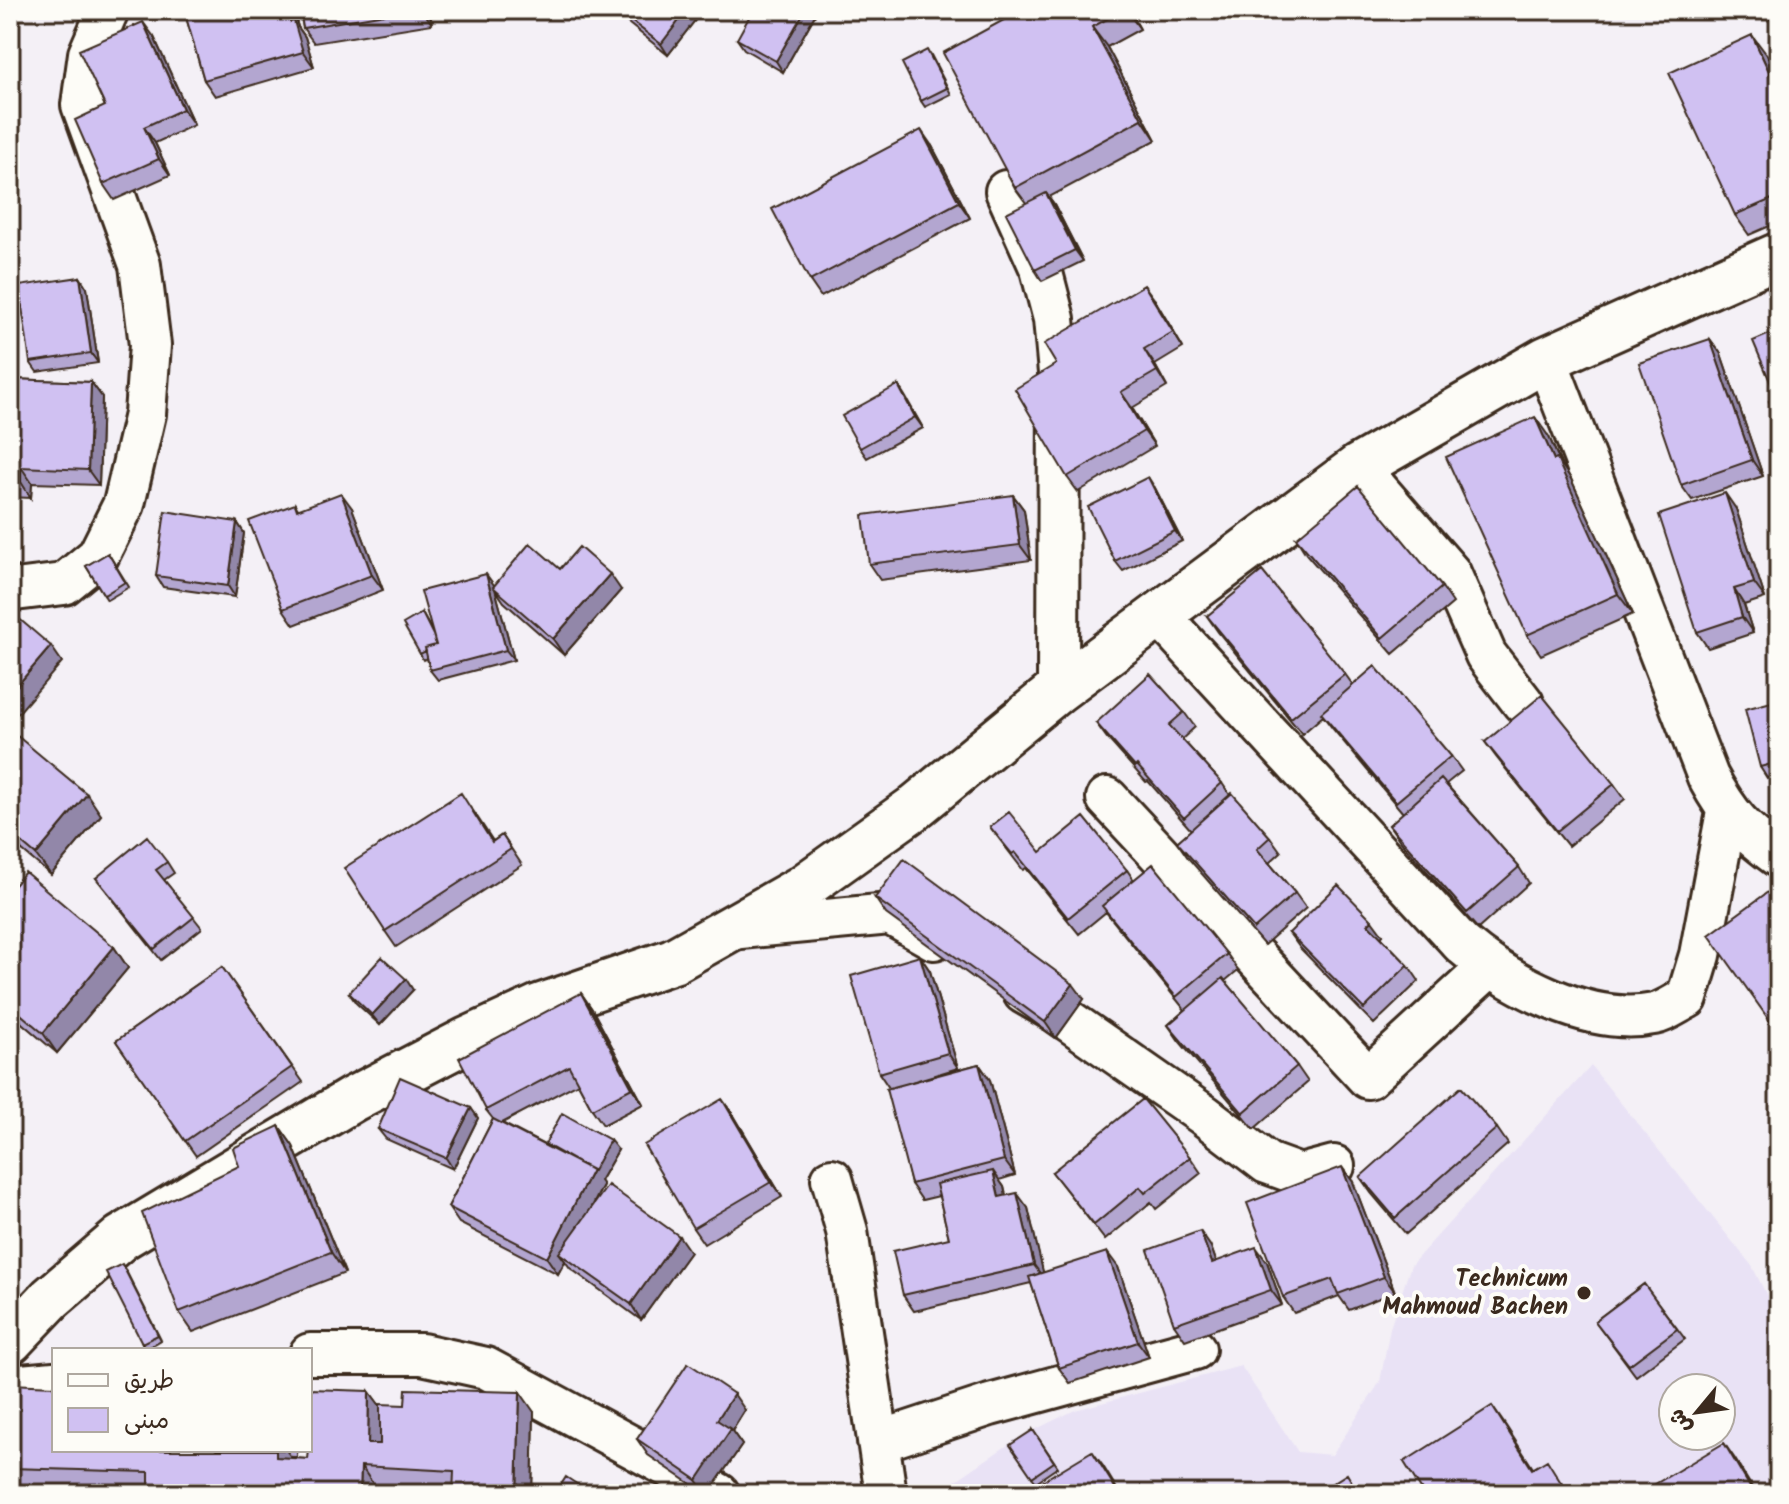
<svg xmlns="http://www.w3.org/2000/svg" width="1789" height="1504" font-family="Kalam,'Playpen Sans Arabic',sans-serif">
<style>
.built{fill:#e9e2f5;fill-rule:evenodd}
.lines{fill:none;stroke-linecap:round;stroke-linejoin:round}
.minor-casing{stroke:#3b2a1e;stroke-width:46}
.tertiary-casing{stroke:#3b2a1e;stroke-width:50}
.minor{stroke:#fdfcf7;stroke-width:40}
.tertiary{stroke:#fdfcf7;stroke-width:44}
.wall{fill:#b3a6d0;stroke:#3b2a1e;stroke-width:2}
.shaded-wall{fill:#9287a9;stroke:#3b2a1e;stroke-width:2}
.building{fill:#d0c1f2;stroke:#3b2a1e;stroke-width:2}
.poi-dot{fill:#3b2a1e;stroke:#fdfcf7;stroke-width:3}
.labels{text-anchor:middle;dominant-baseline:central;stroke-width:8;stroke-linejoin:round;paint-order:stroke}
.poi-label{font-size:24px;font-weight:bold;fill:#3b2a1e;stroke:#fdfcf7;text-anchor:end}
</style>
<rect width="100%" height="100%" fill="#f4f0f6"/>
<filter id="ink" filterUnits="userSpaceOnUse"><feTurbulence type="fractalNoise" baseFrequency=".0125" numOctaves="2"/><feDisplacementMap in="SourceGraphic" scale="16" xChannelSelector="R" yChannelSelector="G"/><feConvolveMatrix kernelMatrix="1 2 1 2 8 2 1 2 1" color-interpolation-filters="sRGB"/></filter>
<g filter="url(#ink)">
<path class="built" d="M1591 1066 1752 1266 1779 1320V1494H936L1018 1438 1075 1410 1241 1366 1298 1452 1332 1455 1380 1382 1390 1328 1411 1265ZM1673 1388H1721V1436H1673Z"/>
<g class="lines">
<defs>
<path id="minor" d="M1006 191 1041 269 1054 319 1059 373 1058 690
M1546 359 1708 777C1729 816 1743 831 1779 857
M1358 467 1450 573 1486 655 1523 703
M10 587 15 590 64 584 98 556 124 504 145 414 150 345 140 265 82 105 89 54 108 10
M1159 615 1462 944C1509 984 1590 1027 1654 1014 1665 1012 1677 1003 1687 998L1700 955 1727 812
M1107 798 1368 1078 1489 967
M730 929 890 914 934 939
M1024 993 1055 1011 1204 1115 1267 1163 1300 1175 1334 1166
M832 1179 847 1231 886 1494
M310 1354H422L486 1368 719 1494
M10 1386 54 1382
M878 1442 990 1405 1195 1349"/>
<path id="tertiary" d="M10 1341 51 1298 121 1238 353 1099 467 1040 539 1007 673 961 802 888 914 808 1058 690 1358 467 1546 359 1779 255"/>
</defs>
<use href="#minor" class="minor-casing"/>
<use href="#tertiary" class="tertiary-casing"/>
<use href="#minor" class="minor"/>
<use href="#tertiary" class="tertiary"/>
</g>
<path class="wall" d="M184 10H293L298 27 305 37 314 67 215 96 204 80Z
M300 10H429L432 24 314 43 303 28Z
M623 10H703L668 55 628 23 621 13Z
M1022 10H1129L1140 29 1107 47 1156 140 1049 197 1054 204 1083 261 1042 281 1035 270 1026 203 1015 188Z
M816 13 783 72 744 49 737 39Z
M154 37 194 125 155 143 170 175 114 200 103 184 105 106Z
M931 55 951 94 925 107 921 101Z
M1767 55 1779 82V222L1749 235 1735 215Z
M932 146 970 218 821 297 810 281Z
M80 277 87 288 98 363 37 372 30 362Z
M1155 300 1183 348 1155 365 1167 387 1132 408 1155 446 1078 492 1067 477 1056 364Z
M1710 339 1721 354 1763 476 1692 500 1681 485Z
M10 379 91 382 102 397 99 485 32 483 31 498 10 497Z
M898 385 923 428 867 458 860 448Z
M1549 437 1561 464 1571 479 1633 614 1541 655 1527 635Z
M1155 488 1182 541 1123 571 1115 561Z
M1013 495 1024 510 1031 560 880 580 869 564Z
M295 504 298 509 352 508 383 590 294 625 283 609Z
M1736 509 1765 598 1744 605 1753 633 1708 648 1697 632Z
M237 522 244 533 235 597 163 587 156 576Z
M1296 538 1442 587 1453 603 1393 654 1306 554Z
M108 553 129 587 107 600 86 566Z
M560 569 621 590 564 655 504 602 495 589 514 660 438 680 430 670 427 658 423 660 420 654 422 613 432 631 494 586Z
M1207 616 1345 674 1353 685 1451 756 1462 771 1446 784 1519 867 1529 883 1478 929 1400 841 1389 825 1403 813 1332 728 1323 716 1302 734 1218 632Z
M1779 700V775L1767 778 1760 767Z
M1184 712 1195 727 1182 739 1222 783 1230 795 1270 837 1281 852 1269 863 1295 893 1306 908 1264 945 1188 858 1177 842 1191 830 1148 781 1146 782 1107 738 1096 723Z
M10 730 101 815 51 875 21 850 10 863Z
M1485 742 1614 784 1625 799 1568 846 1496 757Z
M472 809 493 841 502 835 522 865 396 947 385 931Z
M990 827 1041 852 1127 870 1134 880 1227 954 1238 970 1225 981 1297 1066 1308 1082 1254 1129 1179 1041 1168 1025 1185 1010 1106 912 1079 934 1026 868 1023 870Z
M167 862 174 873 164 880 202 928 161 960 96 878Z
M10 890 114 947 128 968 57 1053 17 1019 10 1027Z
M875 898 1084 999 1056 1038 886 914Z
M1289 933 1383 935 1381 937 1408 965 1419 981 1374 1024 1300 948Z
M920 956 930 971 958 1068 908 1083 979 1064 990 1080 1015 1175 999 1180 1004 1187 1006 1195 1028 1208 1043 1273 1118 1267 1149 1357 1070 1383 1059 1368 1031 1283 914 1311 903 1295 949 1238 939 1196 922 1200 911 1184 889 1088 879 1073Z
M222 967 303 1082 196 1156 116 1041Z
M413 990 380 1025 356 1003 349 993Z
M581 993 592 1009 643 1104 603 1125 592 1109 578 1083 502 1123 546 1146 618 1150 600 1181 603 1185 592 1207 690 1252 641 1320 570 1268 565 1261 558 1274 459 1223 448 1207 493 1119 486 1110Z
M471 1108 478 1118 453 1169 386 1139 378 1129Z
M733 1114 782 1197 704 1244 693 1228Z
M279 1126 293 1146 345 1273 193 1332 179 1312 239 1166Z
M1497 1128 1508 1144 1406 1234 1371 1193 1360 1177Z
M1190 1157 1201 1173 1156 1209 1151 1202 1105 1240 1052 1172Z
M1353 1182 1395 1292 1349 1310 1339 1296 1294 1313 1283 1297Z
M1211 1247 1216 1261 1267 1262 1282 1305 1185 1340 1174 1324Z
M125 1269 161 1340 146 1349 142 1343Z
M1644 1284 1685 1339 1636 1376 1595 1321Z
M10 1384 54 1450H297V1457H291V1458L308 1459 369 1391 380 1406 534 1412 532 1494H453V1490L375 1487V1494H154L153 1492 10 1488Z
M745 1410 732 1431 742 1445 708 1494H706L648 1455 637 1439Z
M1033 1430 1058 1467 1036 1482 1032 1477Z"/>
<path class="shaded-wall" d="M287 10H293L298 27 305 37 314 67 303 52 290 22Z
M422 10H429L432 24Z
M687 10H703L668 55 661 44Z
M805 10H814L816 13 783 72 776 61Z
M1126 10H1129L1140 29Z
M143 22 154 37 194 125 183 109Z
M1092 27 1107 47 1156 140 1142 119Z
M1752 35 1767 55 1779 82V93Z
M144 127 155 143 170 175 159 159Z
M921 130 932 146 970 218 959 202Z
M1046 193 1054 204 1083 261 1075 250Z
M80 277 87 288 98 363 91 353Z
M1144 285 1155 300 1183 348 1173 332Z
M1710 339 1721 354 1763 476 1752 460Z
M1144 349 1155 365 1167 387 1157 371Z
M91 382 102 397 99 485 88 470Z
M898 385 905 396 923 428 915 417Z
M1121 392 1132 408 1155 446 1144 431Z
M1535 417 1549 437 1561 464 1571 479 1633 614 1618 594 1554 460Z
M21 467 32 483 31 498 21 482Z
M1148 477 1155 488 1182 541 1175 531Z
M341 493 352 508 383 590 372 575Z
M1725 493 1736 509 1765 598 1754 583Z
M1013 495 1024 510 1031 560 1020 545Z
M237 522 244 533 235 597 228 586Z
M486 574 494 585 514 660 506 650Z
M610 574 621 590 564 655 553 639Z
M1734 589 1744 605 1753 633 1742 617Z
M51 646 62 662 14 718 10 711V694Z
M87 794 101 815 51 875 36 855Z
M10 834 21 850 10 863Z
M1372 920 1383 935 1379 940 1368 924Z
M114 947 128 968 57 1053 43 1033Z
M920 956 930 971 958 1068 948 1053Z
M406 979 413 990 380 1025 372 1015Z
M1073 984 1084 999 1056 1038 1045 1022Z
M581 993 592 1009 643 1104 632 1088Z
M10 1010 17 1019 10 1027Z
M979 1064 990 1080 1015 1175 1004 1160Z
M722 1099 733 1114 782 1197 771 1182Z
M471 1108 478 1118 453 1169 446 1158Z
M279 1126 293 1146 345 1273 331 1252Z
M610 1140 618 1150 600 1181 603 1185 566 1258 559 1253 565 1261 558 1274 547 1258 592 1170Z
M1342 1167 1353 1182 1395 1292 1384 1277Z
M993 1171 1004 1187 1009 1212 999 1197Z
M1017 1193 1028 1208 1045 1280 1034 1265Z
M1200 1231 1211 1247 1222 1278 1212 1263Z
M679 1236 690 1252 641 1320 631 1304Z
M1256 1247 1267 1262 1282 1305 1271 1290Z
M1107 1252 1118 1267 1149 1357 1138 1342Z
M369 1391 384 1411 383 1464 368 1444Z
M520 1392 534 1412 532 1494H517Z
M734 1394 745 1410 732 1431 742 1445 708 1494H707L697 1480 717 1420Z
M1492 1406 1506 1426 1547 1490 1532 1469Z
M1724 1443 1735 1459 1756 1494H1754Z
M276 1450H286L291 1457 290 1478 276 1457Z
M1092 1451 1103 1466 1120 1494H1119Z
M361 1466 375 1487V1494H360Z"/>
<path class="building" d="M184 10H287L290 22 294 21 303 52 204 80Z
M300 10H408L303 28Z
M623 10H687L661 44 621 13Z
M753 10H805L776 61 737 39Z
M1022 10H1124L1092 27 1142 119 1015 188 943 53Z
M1779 12V36L1769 17Z
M143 22 183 109 144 127 159 159 103 184 75 120 105 106 79 50Z
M1752 35 1779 93V196L1735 215 1669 73Z
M927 50 947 88 921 101 902 63Z
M921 130 959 202 810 281 772 209Z
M1046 193 1075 250 1035 270 1006 213Z
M80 277 91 353 30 362 19 286Z
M1779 278V306H1778L1773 279Z
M1144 285 1173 332 1144 349 1157 371 1121 392 1144 431 1067 477 1015 389 1056 364 1044 344Z
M1779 330V425L1769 401 1777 398 1753 341Z
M1710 339 1752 460 1681 485 1639 363Z
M10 379 91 382 88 470 21 467V482H10Z
M898 385 915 417 860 448 842 416Z
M1535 417 1554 460 1557 459 1618 594 1527 635 1446 457Z
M1148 477 1175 531 1115 561 1088 507Z
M1358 486 1442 587 1382 638 1296 538Z
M341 493 372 575 283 609 249 521 295 504 297 510Z
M1725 493 1754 583 1734 589 1742 617 1697 632 1659 515Z
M1013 495 1020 545 869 564 863 515Z
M165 511 237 522 228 586 156 576Z
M530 543 560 569 579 547 610 574 553 639 493 587Z
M108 553 125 582 104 595 86 566Z
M1262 571 1345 674 1291 718 1207 616Z
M486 574 506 650 430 670 425 648 436 645 421 591Z
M10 611 51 646 10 694Z
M422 613 433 635 436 645 425 648 426 651 420 654 403 624Z
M1375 666 1451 756 1396 802 1321 713Z
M1150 674 1184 712 1169 725 1222 783 1184 818 1137 765 1135 767 1096 723Z
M1542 695 1614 784 1557 831 1485 742Z
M1779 700V762L1760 767 1745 709Z
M10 730 87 794 36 855 10 833Z
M1441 779 1519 867 1467 913 1389 825Z
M461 793 492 842 502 835 511 849 385 931 344 868Z
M1232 793 1270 837 1257 849 1295 893 1254 929 1177 842Z
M1009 812 1041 852 1084 817 1127 870 1068 918 1015 852 1012 854 990 827Z
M147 836 167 862 156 870 194 917 154 949 96 878Z
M904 859 1073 984 1045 1022 875 898Z
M1153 864 1227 954 1176 997 1102 906Z
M25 872 114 947 43 1033 10 1005V890Z
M1779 884V1034L1709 935Z
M1338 885 1372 920 1368 924 1408 965 1364 1009 1289 933Z
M920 956 948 1053 879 1073 851 976Z
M382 957 406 979 372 1015 349 993Z
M222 967 292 1067 185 1141 116 1041Z
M1223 978 1297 1066 1243 1113 1168 1025Z
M581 993 632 1088 592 1109 569 1066 486 1110 459 1058Z
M979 1064 1004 1160 911 1184 886 1089Z
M400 1077 471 1108 446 1158 378 1129Z
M1461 1087 1497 1128 1395 1218 1360 1177Z
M722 1099 771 1182 693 1228 644 1145Z
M1143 1099 1190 1157 1145 1193 1140 1187 1094 1225 1052 1172Z
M562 1113 610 1140 593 1171 545 1144Z
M493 1119 592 1170 547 1258 448 1207Z
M279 1126 331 1252 179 1312 142 1213 239 1166 233 1148Z
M1342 1167 1384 1277 1338 1294 1332 1279 1283 1297 1247 1203Z
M993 1171 999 1197 1017 1193 1034 1265 903 1295 893 1251 949 1238 936 1184Z
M608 1185 679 1236 631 1304 559 1253Z
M1200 1231 1212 1263 1256 1247 1271 1290 1174 1324 1148 1250Z
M1107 1252 1138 1342 1059 1368 1029 1277Z
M122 1264 158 1335 142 1343 106 1272Z
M1644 1284 1677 1329 1629 1365 1595 1321Z
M688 1363 734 1394 717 1420 731 1429 697 1480 637 1439Z
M10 1384 54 1386V1450H276V1457L308 1459 309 1450H310L311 1389 369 1391 368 1444H380V1404L405 1405 406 1389 520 1392 517 1494H453L454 1471 361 1466 360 1494H257V1493L212 1491V1488L149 1486V1472L10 1468Z
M1492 1406 1532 1469 1547 1460 1568 1494H1424L1404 1462Z
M1033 1430 1054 1462 1032 1477 1010 1445Z
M1724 1443 1754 1494H1644L1642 1492Z
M1092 1451 1119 1494H1021Z
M1347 1474 1359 1494H1315Z
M566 1477 592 1494H555Z"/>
</g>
<circle class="poi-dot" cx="1584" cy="1293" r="8"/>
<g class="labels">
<g class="poi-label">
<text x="1568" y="1279">Technicum<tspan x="1568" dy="28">Mahmoud Bachen</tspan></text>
</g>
</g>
<rect width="1789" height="1504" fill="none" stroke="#fdfcf7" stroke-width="40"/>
<rect x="20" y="20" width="1749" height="1464" fill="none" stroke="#3b2a1e" stroke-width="3" filter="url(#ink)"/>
<rect x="52" y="1348" width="260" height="104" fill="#fdfcf7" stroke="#afa8a0" stroke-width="2"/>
<rect x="68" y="1374" width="40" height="12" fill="#fdfcf7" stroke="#afa8a0" stroke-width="2"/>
<text x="124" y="1388" font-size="24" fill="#3b2a1e">طريق</text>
<rect x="68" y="1408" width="40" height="24" fill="#d0c1f2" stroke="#afa8a0" stroke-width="2"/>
<text x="124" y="1428" font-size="24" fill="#3b2a1e">مبنى</text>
<g transform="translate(1697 1412) rotate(241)"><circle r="38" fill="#fdfcf7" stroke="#afa8a0" stroke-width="2"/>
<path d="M0-6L14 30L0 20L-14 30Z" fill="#3b2a1e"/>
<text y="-12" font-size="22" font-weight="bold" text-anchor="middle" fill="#3b2a1e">ش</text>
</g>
</svg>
